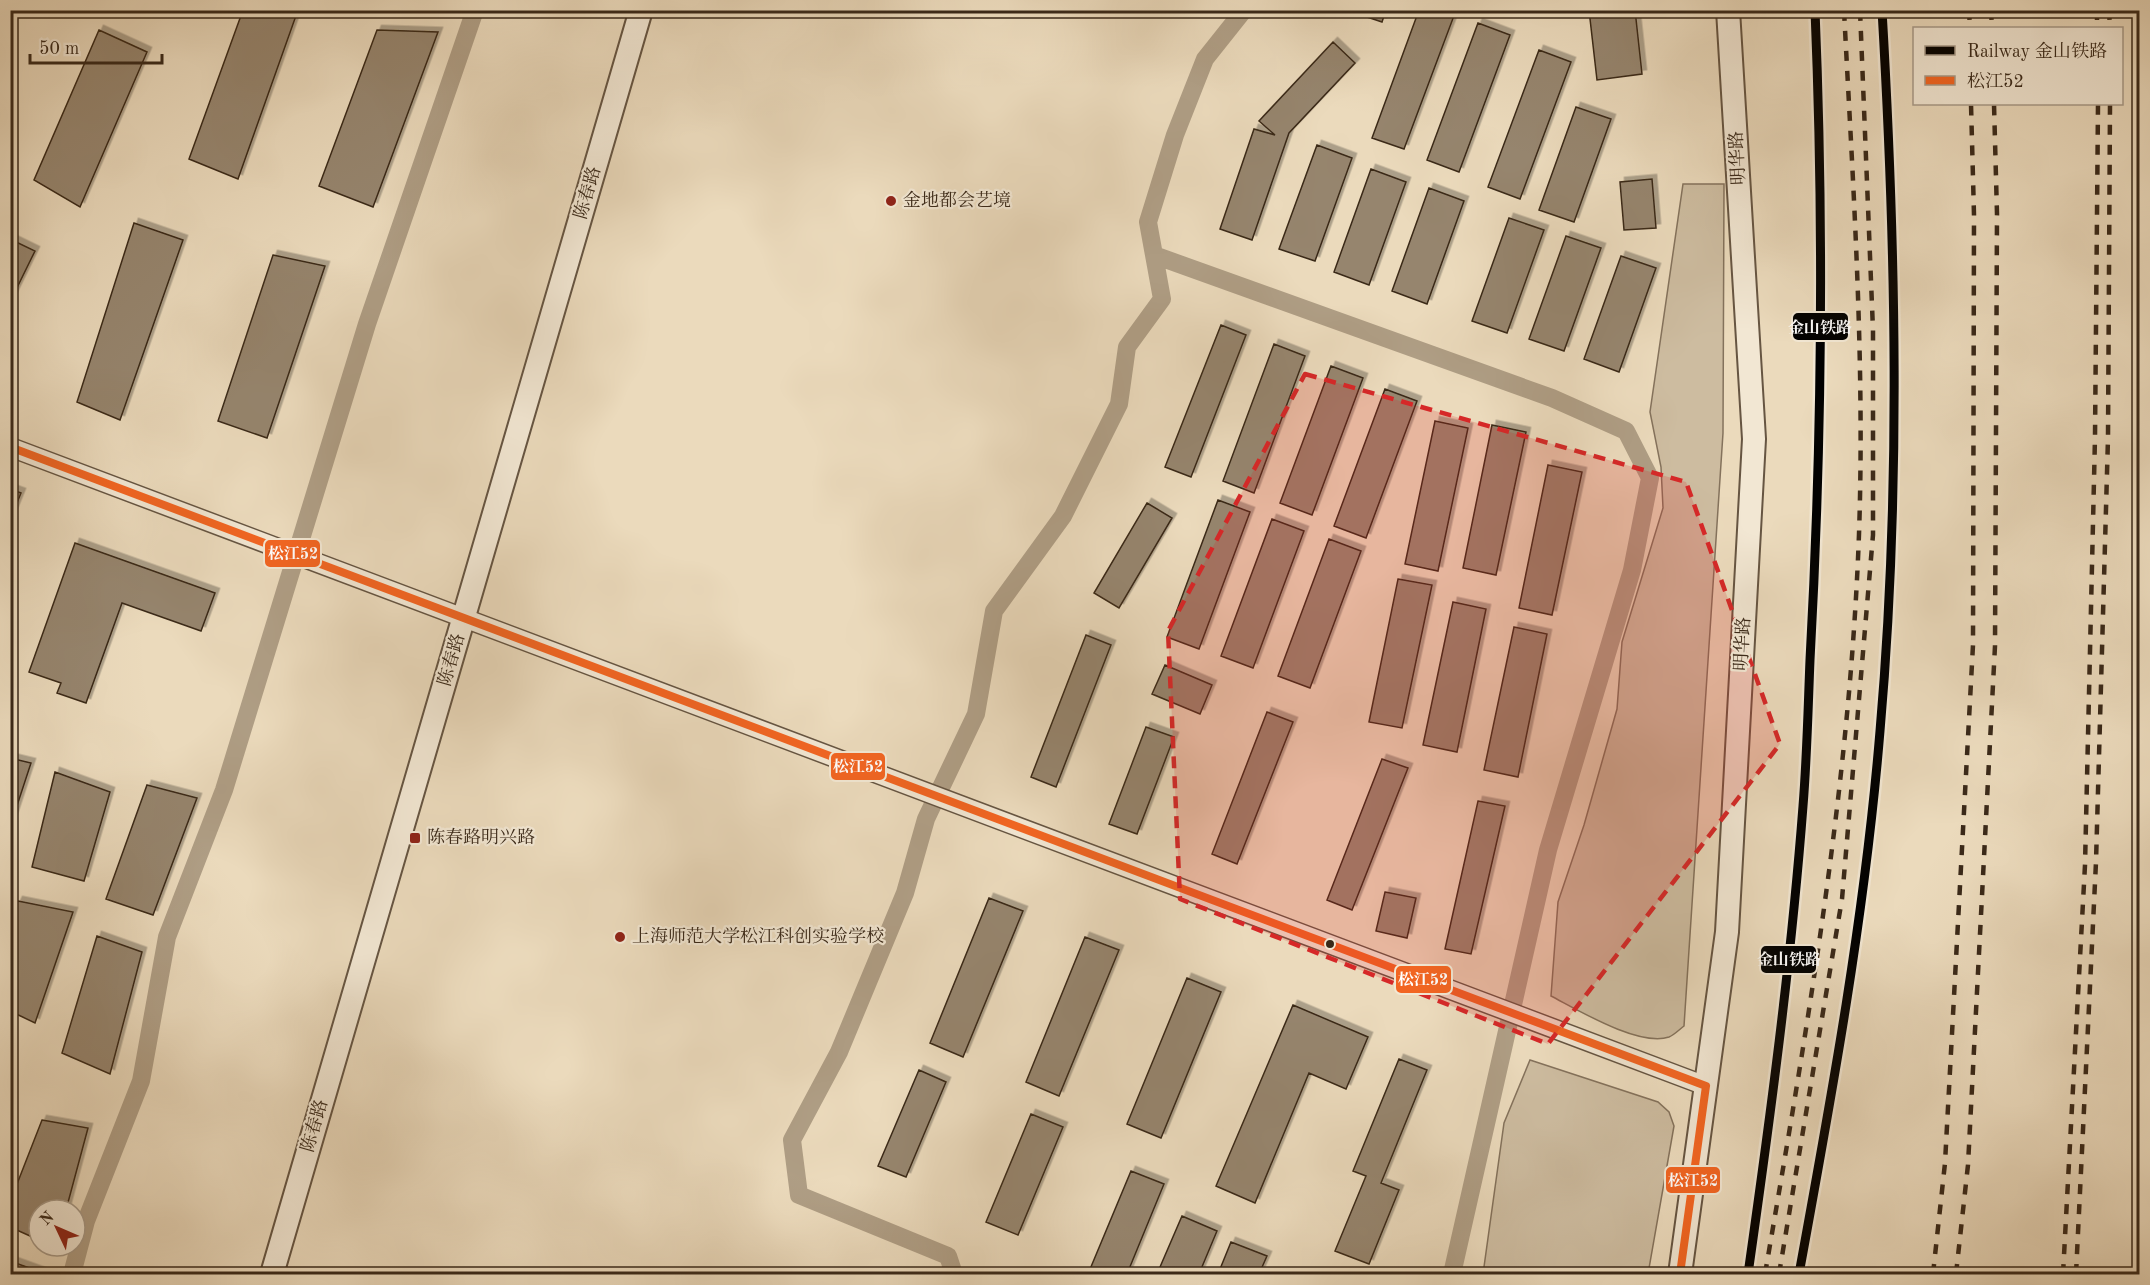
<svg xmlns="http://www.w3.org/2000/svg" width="2150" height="1285" font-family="'Old Standard TT','Noto Serif SC',serif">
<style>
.green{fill:#cdbca0;stroke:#84725c;stroke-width:1.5}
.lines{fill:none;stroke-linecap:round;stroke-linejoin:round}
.canal{stroke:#af9e85;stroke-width:18}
.building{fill:#96856e;stroke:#3a2919;stroke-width:1.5;filter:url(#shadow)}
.minor-casing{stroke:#665542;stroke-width:21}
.tertiary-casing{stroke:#665542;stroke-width:26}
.minor{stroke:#f2e7d3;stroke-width:18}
.tertiary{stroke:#f2e7d3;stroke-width:22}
.rail{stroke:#3a2919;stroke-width:4.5;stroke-dasharray:10 10;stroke-linecap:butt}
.bus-1-casing{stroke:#f2e7d3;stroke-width:12}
.bus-1{stroke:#f26522;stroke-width:8}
.rail-1-casing{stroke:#f2e7d3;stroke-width:14}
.rail-1{stroke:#000;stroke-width:9}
.marked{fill:#d62828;fill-opacity:0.2;stroke:#d62828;stroke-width:4.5;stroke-dasharray:12 8;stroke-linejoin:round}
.poi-dot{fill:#8f2418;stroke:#f2e7d3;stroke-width:2}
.bus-dot{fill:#3a2919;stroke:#f2e7d3;stroke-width:2}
.labels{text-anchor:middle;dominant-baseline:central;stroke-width:4.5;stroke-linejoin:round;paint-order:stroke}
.street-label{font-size:18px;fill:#3a2919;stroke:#f2e7d3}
.poi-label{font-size:18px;fill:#3a2919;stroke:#f2e7d3;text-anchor:start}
.line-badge{stroke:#f2e7d3;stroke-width:2}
.badge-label{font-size:16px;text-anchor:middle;font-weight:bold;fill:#fff}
</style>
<defs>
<filter id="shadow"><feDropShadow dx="4.5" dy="-4.5" stdDeviation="0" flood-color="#0004"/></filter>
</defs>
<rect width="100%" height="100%" fill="#ebdabc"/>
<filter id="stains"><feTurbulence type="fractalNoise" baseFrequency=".00333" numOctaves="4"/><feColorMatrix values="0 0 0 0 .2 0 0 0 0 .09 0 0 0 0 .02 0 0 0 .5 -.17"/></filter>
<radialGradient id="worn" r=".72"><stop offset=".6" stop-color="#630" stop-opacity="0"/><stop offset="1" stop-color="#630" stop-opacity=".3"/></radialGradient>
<path class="green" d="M1683 184H1724L1723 433 1684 1026C1680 1029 1674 1035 1669 1037 1639 1047 1578 1010 1551 996L1558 902 1584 825 1617 709 1622 642 1663 508 1661 467 1650 412Z
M1530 1060 1658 1102 1669 1112 1674 1126 1648 1274H1483L1504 1123Z"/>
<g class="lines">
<path class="canal" d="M1154 255 1552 398 1626 431 1650 478 1632 570 1548 850 1452 1274
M72 1274 86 1221 141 1081 167 937 224 790 367 324 475 10
M954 1274 948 1256 799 1195 792 1140 839 1052 905 893 926 819 976 714 994 611 1063 516 1119 404 1127 347 1162 299 1148 222 1175 135 1205 59 1244 10"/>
</g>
<path class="building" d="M243 10H298L238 179 189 159Z
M1356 10H1386L1382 22 1355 13Z
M1419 10 1455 13 1404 149 1372 138Z
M1589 10H1635L1642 74 1597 80Z
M1478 23 1510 35 1459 172 1427 160Z
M99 30 147 52 80 207 34 180Z
M377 30 438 32 373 207 319 186Z
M1333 42 1355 63 1289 133 1252 240 1220 229 1254 129 1275 135 1259 121Z
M1539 50 1571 62 1520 199 1488 187Z
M1576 107 1611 119 1574 222 1539 210Z
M1317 145 1352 158 1315 261 1279 249Z
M1371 169 1406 182 1369 285 1334 272Z
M1652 179 1656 228 1624 230 1620 182Z
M1429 188 1464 201 1427 304 1392 291Z
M1509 218 1544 230 1507 333 1472 321Z
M134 223 183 240 120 420 77 402Z
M1566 236 1601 248 1564 351 1529 339Z
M10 239 35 251 10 302Z
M273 255 325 266 267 438 218 421Z
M1621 256 1656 268 1619 372 1584 359Z
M1221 325 1246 335 1191 477 1165 467Z
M1274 344 1305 356 1254 493 1223 481Z
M1331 366 1363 378 1312 515 1280 503Z
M1385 389 1417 401 1366 538 1334 526Z
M1435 421 1468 428 1438 571 1405 564Z
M1492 425 1526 432 1496 575 1463 568Z
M1548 465 1582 472 1552 615 1519 608Z
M10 489 21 493 10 520Z
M1218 500 1250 512 1199 649 1167 637Z
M1147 503 1172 518 1119 608 1094 593Z
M1272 519 1304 531 1253 668 1221 656Z
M1329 539 1361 551 1310 688 1278 676Z
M75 543 215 593 201 631 122 603 86 703 57 693 61 683 29 672Z
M1398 579 1432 585 1402 728 1369 722Z
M1453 602 1486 609 1457 752 1423 745Z
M1514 627 1547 634 1518 777 1484 770Z
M1086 635 1111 645 1056 787 1031 777Z
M1165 665 1212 685 1200 714 1152 694Z
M1267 712 1293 722 1237 864 1212 854Z
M1146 727 1174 737 1137 834 1109 824Z
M10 758 31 763 10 827Z
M1382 759 1408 768 1352 910 1327 900Z
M55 772 110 792 84 881 32 867Z
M147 785 197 798 153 915 106 899Z
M1478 801 1505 806 1471 954 1445 949Z
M1385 892 1416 898 1407 938 1376 931Z
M989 898 1023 911 963 1057 930 1043Z
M18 901 73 912 35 1023 10 1011V919Z
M97 936 142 952 110 1074 62 1053Z
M1085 937 1119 950 1059 1096 1026 1082Z
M1187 978 1221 992 1161 1138 1127 1124Z
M1293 1005 1368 1037 1346 1089 1309 1073 1255 1203 1216 1186Z
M1399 1059 1427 1070 1381 1183 1399 1190 1369 1264 1335 1251 1366 1176 1353 1171Z
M919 1070 946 1082 906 1177 878 1166Z
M1031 1114 1063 1127 1018 1235 986 1222Z
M42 1120 88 1128 66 1210H39V1240L10 1227V1202Z
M1131 1171 1164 1184 1127 1274H1088Z
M1182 1216 1217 1231 1199 1274H1157Z
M1231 1242 1267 1256 1259 1274H1218Z
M10 1261 46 1274H10Z"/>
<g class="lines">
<defs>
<path id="minor" d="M10 447 1706 1086"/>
<path id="tertiary" d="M272 1274 641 10
M1680 1274 1727 932 1754 439 1728 10"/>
</defs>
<use href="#minor" class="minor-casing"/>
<use href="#tertiary" class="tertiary-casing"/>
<use href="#minor" class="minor"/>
<use href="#tertiary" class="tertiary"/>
<path class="rail" d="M1969 10 1970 28
M1991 10 1992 28
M2097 10V28
M2109 10 2110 28
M1765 1274C1807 1029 1850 783 1859 534 1865 360 1853 185 1844 10
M1779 1274 1842 899 1873 535V330L1860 10
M1933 1274 1945 1163 1973 645 1974 215 1971 104
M1956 1274 1968 1165 1995 646 1997 214 1994 104
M2063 1274 2085 865 2095 437 2098 104
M2076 1274 2096 862 2108 438 2110 104"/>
<defs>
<path id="bus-1" d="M10 447 1706 1086
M1680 1274 1706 1086"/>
</defs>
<use href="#bus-1" class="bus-1-casing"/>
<use href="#bus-1" class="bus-1"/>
<defs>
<path id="rail-1" d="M1748 1274C1770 1119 1791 963 1803 806 1807 757 1808 709 1810 660 1822 443 1824 227 1815 10
M1799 1274C1832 1094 1865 914 1880 731 1901 491 1896 251 1882 10"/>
</defs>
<use href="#rail-1" class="rail-1-casing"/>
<use href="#rail-1" class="rail-1"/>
</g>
<path class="marked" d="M1305 374 1686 482 1780 744 1548 1044 1180 899 1168 631Z"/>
<g class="poi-dot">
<circle cx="891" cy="201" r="6"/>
<rect x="409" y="832" width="12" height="12" rx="3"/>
<circle cx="620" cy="937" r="6"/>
</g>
<circle class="bus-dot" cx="1330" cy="944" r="5"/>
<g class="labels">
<g class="street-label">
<text transform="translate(1738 158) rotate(-93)">明华路</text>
<text transform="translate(588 193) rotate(-74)">陈春路</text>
<text transform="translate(1743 644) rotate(-87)">明华路</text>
<text transform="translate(452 660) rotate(-74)">陈春路</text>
<text transform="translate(315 1126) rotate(-74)">陈春路</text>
</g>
<g class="poi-label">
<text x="903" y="201">金地都会艺境</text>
<text x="427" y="838">陈春路明兴路</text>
<text x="632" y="937">上海师范大学松江科创实验学校</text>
</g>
</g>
<g class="line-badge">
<rect x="1792" y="312" width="57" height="29" rx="6" fill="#000"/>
<rect x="264" y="539" width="57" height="29" rx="6" fill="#f26522"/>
<rect x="830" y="752" width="56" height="29" rx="6" fill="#f26522"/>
<rect x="1760" y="945" width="57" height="29" rx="6" fill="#000"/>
<rect x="1395" y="965" width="57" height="29" rx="6" fill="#f26522"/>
<rect x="1665" y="1166" width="56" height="28" rx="6" fill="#f26522"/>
</g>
<g class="badge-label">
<text x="1820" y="333">金山铁路</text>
<text x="293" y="559">松江52</text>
<text x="858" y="772">松江52</text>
<text x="1789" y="965">金山铁路</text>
<text x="1423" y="985">松江52</text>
<text x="1693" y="1186">松江52</text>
</g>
<rect width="2150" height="1285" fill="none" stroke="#ebdabc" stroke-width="36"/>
<rect x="12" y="12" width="2126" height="1261" fill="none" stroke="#3a2919" stroke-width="3"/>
<rect x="18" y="18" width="2114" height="1249" fill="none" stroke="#3a2919" stroke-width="1.5"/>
<rect x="1913" y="27" width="210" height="78" fill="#f2e7d3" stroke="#a89b89" stroke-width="1.5"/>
<rect x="1925" y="46" width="30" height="9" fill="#000000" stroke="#a89b89" stroke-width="1.5"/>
<text x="1967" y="57" font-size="18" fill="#3a2919">Railway 金山铁路</text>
<rect x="1925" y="76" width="30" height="9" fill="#f26522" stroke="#a89b89" stroke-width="1.5"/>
<text x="1967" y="87" font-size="18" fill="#3a2919">松江52</text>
<g transform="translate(57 1228) rotate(314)"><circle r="28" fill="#f2e7d3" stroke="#a89b89" stroke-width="1.5"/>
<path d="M0-4.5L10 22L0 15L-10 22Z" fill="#8f2418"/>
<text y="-9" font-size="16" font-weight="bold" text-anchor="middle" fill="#3a2919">N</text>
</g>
<path d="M30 54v9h132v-9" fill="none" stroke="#3a2919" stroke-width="3"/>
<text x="39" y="54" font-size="18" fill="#3a2919" stroke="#f2e7d3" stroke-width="4.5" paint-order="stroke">50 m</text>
<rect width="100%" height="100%" filter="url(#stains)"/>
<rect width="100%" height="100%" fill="url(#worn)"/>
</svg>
